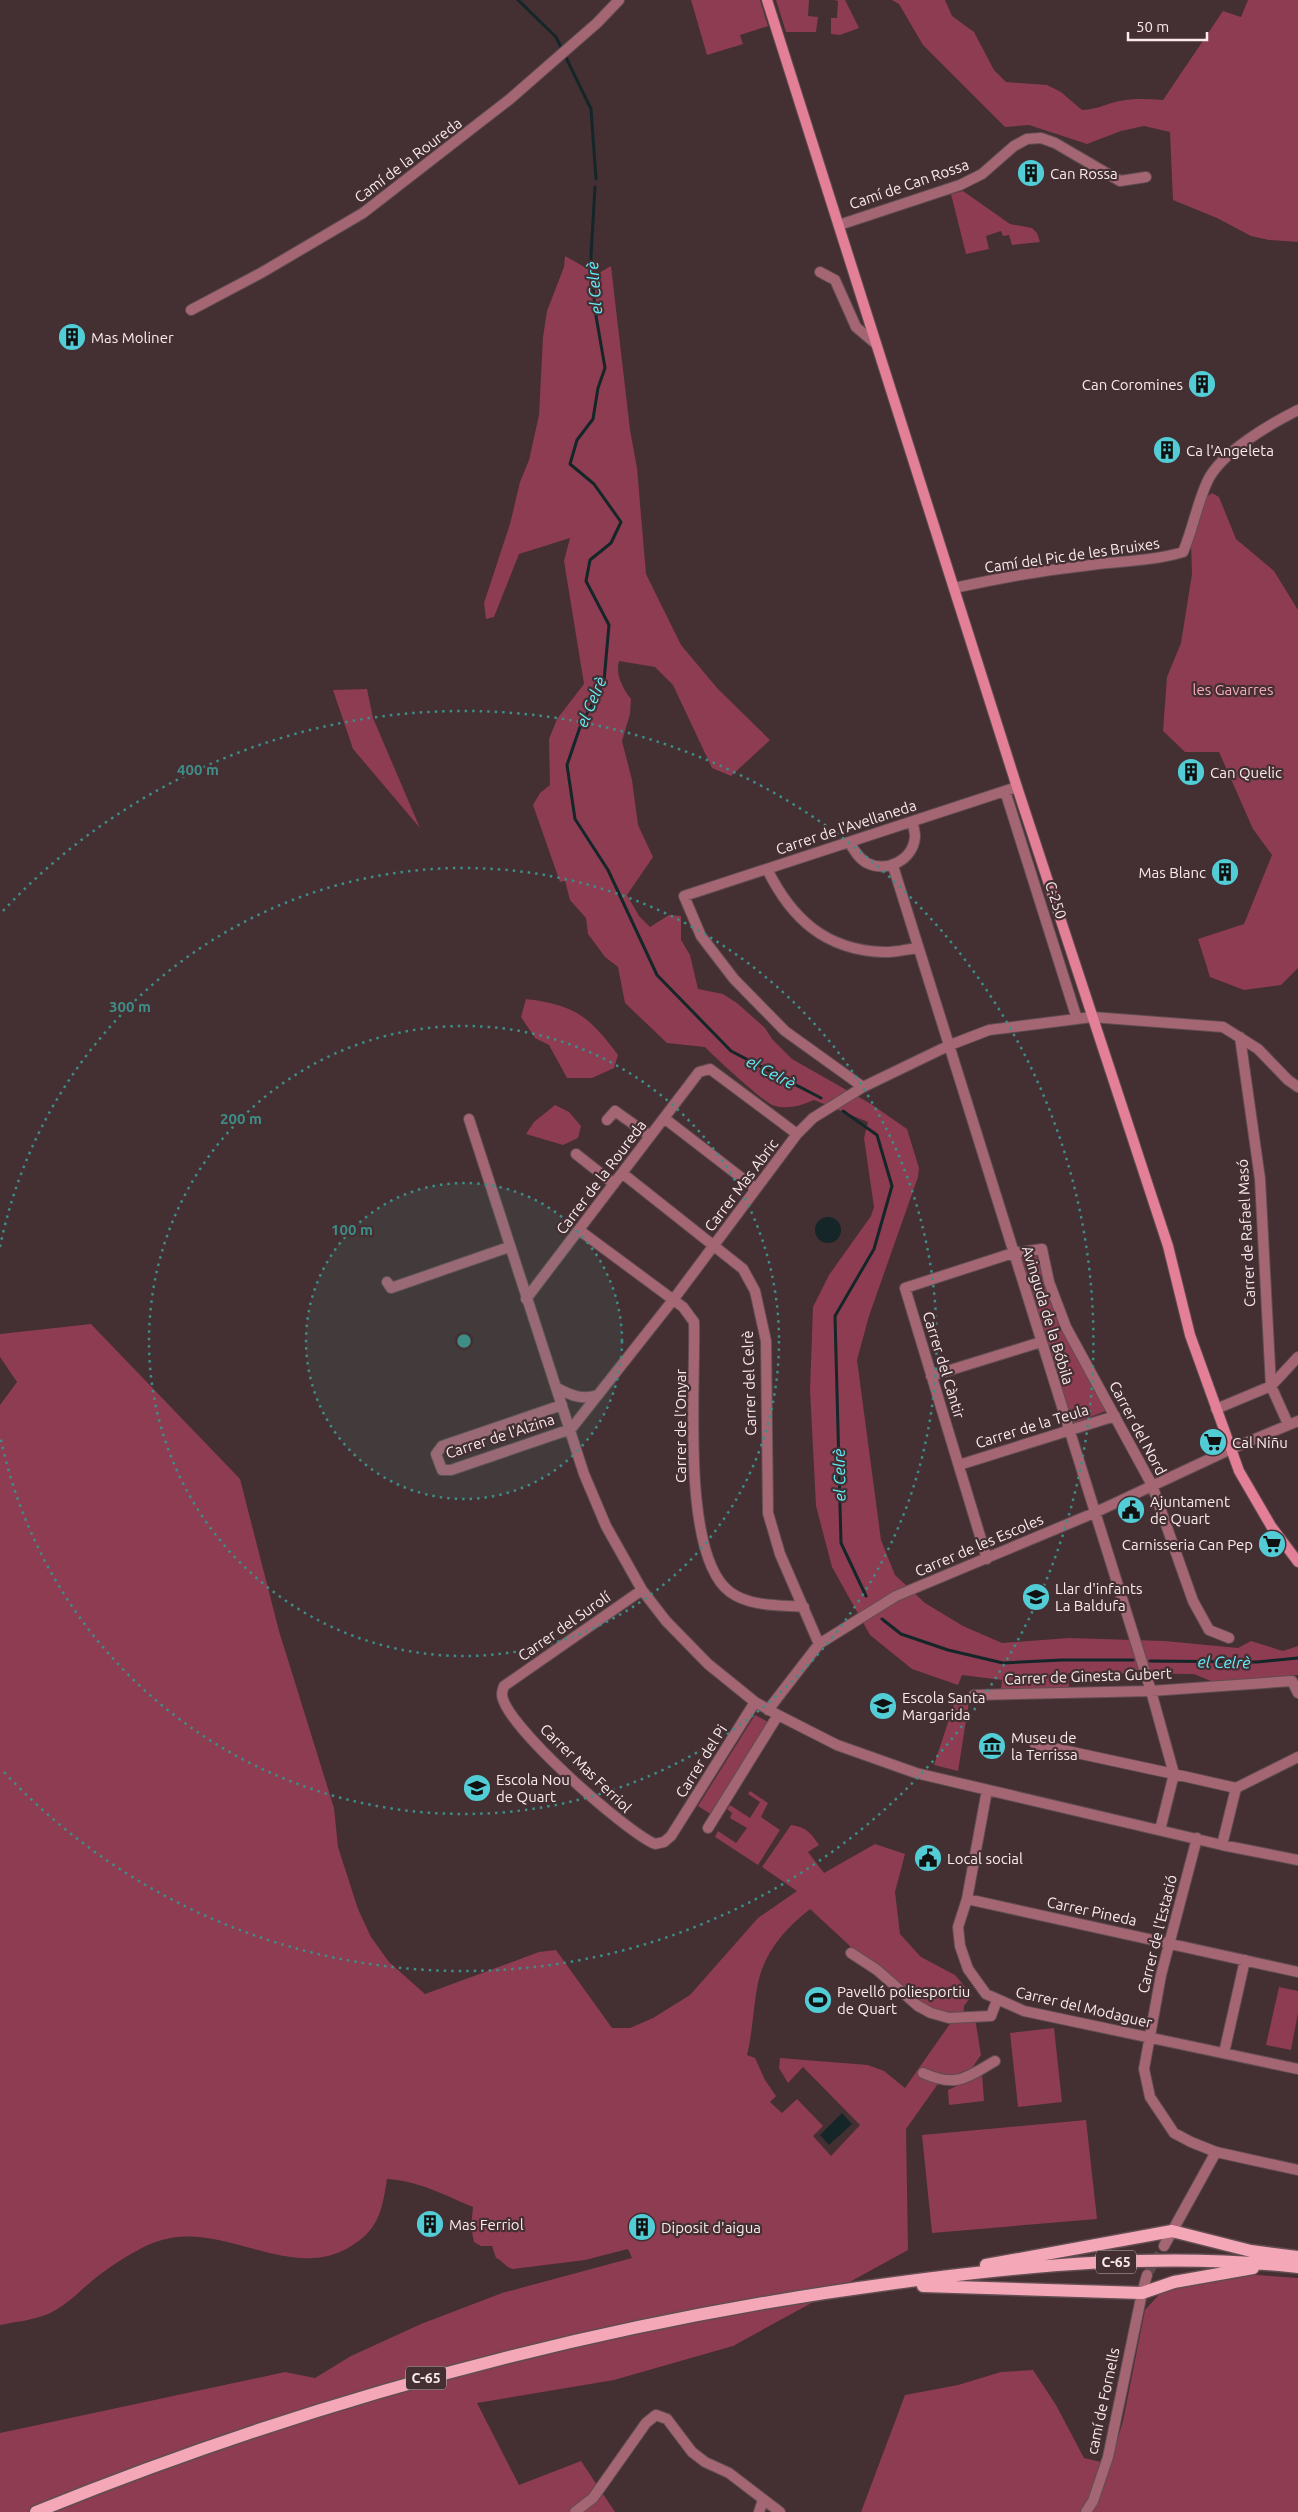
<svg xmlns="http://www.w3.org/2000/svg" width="1298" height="2512" font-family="Ubuntu,sans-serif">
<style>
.green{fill:#8d3c52;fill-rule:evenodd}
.water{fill:#142628}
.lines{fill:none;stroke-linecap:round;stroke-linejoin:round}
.stream{stroke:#142628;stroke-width:3}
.tertiary-tunnel{stroke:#5f4b4f;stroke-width:10;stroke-dasharray:10 5;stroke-linecap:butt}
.minor-casing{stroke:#614d51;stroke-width:12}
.tertiary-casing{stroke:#614d51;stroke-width:12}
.secondary-casing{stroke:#614d51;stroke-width:12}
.primary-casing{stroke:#614d51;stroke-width:15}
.minor{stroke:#a56674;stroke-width:10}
.tertiary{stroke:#a56674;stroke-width:10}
.secondary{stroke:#e37f96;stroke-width:10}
.primary{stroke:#f4a7b7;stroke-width:12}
.ring{fill:none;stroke:#3e8d87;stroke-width:2.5;stroke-dasharray:2.5 5}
.labels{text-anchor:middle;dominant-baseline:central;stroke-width:4.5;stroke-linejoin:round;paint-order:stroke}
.shield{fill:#442f33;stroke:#c3b3b5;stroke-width:1}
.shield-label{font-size:14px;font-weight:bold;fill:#f9ebed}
.street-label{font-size:15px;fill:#f9ebed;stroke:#442f33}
.poi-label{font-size:15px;fill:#f9ebed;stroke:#442f33;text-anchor:start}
.park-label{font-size:15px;fill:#f7abbb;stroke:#442f33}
.water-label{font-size:16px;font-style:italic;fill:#61f0fc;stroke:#442f33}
.centre{fill:#3e8d87;stroke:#442f33;stroke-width:2.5}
.ring-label{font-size:15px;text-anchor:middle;font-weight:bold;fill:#3e8d87;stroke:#442f33;stroke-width:4.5;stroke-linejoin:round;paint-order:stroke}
</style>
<rect width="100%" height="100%" fill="#442f33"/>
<path class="green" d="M691 0H760L768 26 740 35 743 44 707 55Z
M776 0H809L808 16 818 17 816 32H786Z
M834 0H845L859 28 840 35 831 34V18H837L838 1Z
M892 0H945L952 16 974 32 994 70 1006 82 1047 85 1061 92 1082 110C1100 109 1104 104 1120 101 1134 98 1149 99 1163 100L1223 11 1241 17 1248 0H1298V242L1269 240 1251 236 1217 218 1173 200 1170 132 1144 126 1121 131 1087 144 1029 125 1005 127 923 45 899 4Z
M963 191 1010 224 1032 228 1037 233 1040 242 1012 245 1009 235 1003 236 1001 231 986 236 989 249 966 254 951 194Z
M565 256 597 274 611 266 630 430 637 468 646 574 681 645 718 689 770 740 731 776 712 768 673 685 655 667 619 661C615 674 623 689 631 699L630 714 622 741 632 780 638 825 653 857 627 895 639 916 650 927 669 915 681 916V940L690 955 698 989 723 994 737 1003 765 1028 772 1039 792 1059 871 1104 907 1129 919 1168 918 1177 869 1316 857 1360 881 1540 895 1575 925 1603 963 1626 1002 1643 1069 1638 1165 1641 1238 1648 1251 1641 1283 1651 1298 1646V1675L1251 1679 1218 1684 1194 1674 1068 1673 1069 1689H1001L1002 1680 962 1675 958 1685 912 1669 870 1635 832 1567 816 1506 810 1390 813 1307 829 1275 871 1216 874 1207 864 1138 868 1122 814 1100C801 1106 786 1110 772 1105 764 1102 713 1056 705 1047L667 1043 625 1003 618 967 605 957 588 934 586 918 570 900 565 881 560 882 533 805 540 793 550 785 549 739 557 719 584 684 564 561 570 538 519 554 494 617 486 619 484 603 510 524 520 482 529 460 539 415 543 337 547 311 564 267Z
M1212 493 1219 497 1236 539 1274 571 1298 610V968L1281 985 1244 990 1210 977 1198 939 1244 924 1272 855 1253 829 1219 752H1185L1163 731 1167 677 1181 643 1192 574 1191 543 1205 498Z
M367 689 373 718 420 828 353 749 333 690Z
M526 999C575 1005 589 1016 618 1055L614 1068 592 1078H567L549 1045 535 1038 521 1017Z
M555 1105 569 1112 581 1126 578 1138 563 1145 526 1134 534 1122Z
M1037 1256 1044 1283 1106 1411 1072 1424 1019 1258Z
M91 1324 240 1479 279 1631 334 1808 338 1847 358 1909 371 1937 389 1962 425 1994 539 1952 556 1950 612 2028H630L653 2018 690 1995 758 1918 797 1891 762 1867 791 1825C806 1827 811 1833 819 1845L808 1852 824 1873 875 1844 905 1854 895 1892 900 1934 921 1957 955 1975 972 1995 964 2006 963 2017 975 2018 981 2055 972 2068 940 2081 906 2129 908 2250 733 2346 614 2380 477 2403 519 2485 581 2461 615 2512H0V2433L285 2372 315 2378 351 2356 421 2324 502 2293 632 2258 628 2249 585 2260 513 2269C505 2267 503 2261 496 2258L492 2246H481L474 2242 471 2227 473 2207C444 2195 419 2181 387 2179 382 2212 378 2231 348 2248 290 2281 224 2222 162 2240 141 2246 120 2260 102 2273 84 2286 70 2304 48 2314 34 2320 15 2322 0 2325V1405L17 1382 0 1357V1334ZM810 1909 850 1946 851 1953 931 2013 954 2018 905 2088 884 2071 868 2065 780 2058 779 2068 788 2083 803 2067 860 2125 831 2156 813 2136 823 2126 797 2099 782 2113 770 2102 776 2096 765 2080 755 2058 747 2055C753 2031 753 2007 758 1983 765 1951 785 1929 810 1909Z
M955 1701 969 1702 958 1771 934 1765Z
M755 1715 768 1722 712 1815 698 1806Z
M750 1791 768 1803 761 1817 780 1830 758 1865 715 1837 718 1831 736 1843 747 1828 730 1818 732 1813 727 1809 730 1805 750 1818 760 1802 748 1794Z
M1279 1987 1298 1991V2013L1291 2050 1266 2045Z
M1054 2028 1062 2102 1018 2107 1010 2033Z
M982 2074 984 2101 949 2105 948 2090Z
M1086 2120 1097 2219 932 2233 922 2135Z
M1243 2274 1298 2278V2512H861L905 2395 958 2385 1001 2372 1033 2370 1056 2405 1084 2458 1110 2464 1123 2421 1145 2310 1166 2287Z"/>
<path class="water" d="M815 1230a13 13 0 1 1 26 0a13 13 0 1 1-26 0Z
M842 2113 852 2124 829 2145 820 2135Z"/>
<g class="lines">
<path class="stream" d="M518 0 556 37 591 109 596 179
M595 187 591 256 595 310 605 368 598 388 593 419 577 440 570 464 594 484 621 522 611 543 590 560 586 581 609 625 604 681 580 727 567 765 575 819 608 870 657 975 731 1051 821 1098
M843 1111 877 1135 892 1186 874 1249 835 1316 841 1543 866 1596
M882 1619 901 1634 948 1650 1003 1663 1062 1660H1133
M1150 1661 1257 1662 1298 1658"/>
<path class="tertiary-tunnel" d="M1147 2275 1164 2246"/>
<defs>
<path id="minor" d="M839 225 960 185 982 174 1014 146 1027 139 1041 138 1055 143 1120 181 1146 177
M820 272 835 280 856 327 876 344
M191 310 261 273 363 213 510 99 597 23 619 0
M954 588C999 578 1045 570 1091 565 1122 561 1153 561 1183 552 1193 529 1197 503 1208 480 1222 452 1270 424 1298 410
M1005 791 1077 1019
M849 842C854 850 859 859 867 863 887 873 913 860 915 837 915 832 913 826 913 821
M893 866 1151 1691 1174 1774 1035 1744
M767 869C791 918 825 950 883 952 894 953 907 949 918 948
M1240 1037 1260 1179 1271 1386 1288 1424
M863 1087 785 1031 734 979 701 936 684 896 1017 787
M664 1118 756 1189
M469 1119 584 1474 606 1526 642 1590 666 1621 708 1664 755 1702 778 1715 837 1745 916 1773 1222 1845 1298 1860
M607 1120 615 1111 650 1136
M576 1154 614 1184
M622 1173 743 1269 755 1291 766 1341 768 1513 780 1554 819 1644
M579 1230 683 1307 694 1322C696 1382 680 1555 730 1592 750 1607 781 1605 804 1607
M387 1282 391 1288 509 1247
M526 1299 699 1072 710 1069 797 1134
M931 1376 1041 1342
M557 1388C572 1396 582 1400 598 1395
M562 1405 442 1446 436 1454 442 1470H451L571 1429 673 1300 797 1134 813 1118 863 1087 950 1045 989 1030 1092 1017 1223 1027 1258 1049 1288 1080 1298 1087
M1216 1409 1271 1386 1298 1357
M959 1465 1115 1416
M987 1559 905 1288 1013 1253 1042 1249 1049 1282 1066 1327 1152 1485 1193 1601 1209 1630 1229 1638
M642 1590 504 1686C503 1689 502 1691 502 1694 502 1723 626 1832 655 1844L664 1842 671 1836 755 1702
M974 1695 1151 1691 1292 1681 1298 1693
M768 1710 819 1644 896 1596 1094 1513 1231 1449 1298 1421
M1236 1788 1298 1757
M987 1790 967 1899 958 1927 960 1946 968 1969 986 1994 1024 2011 1298 2069
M708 1828 778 1715
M1160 1830 1174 1774 1236 1788
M1197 1838 1161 1975 1144 2069 1150 2097 1174 2133 1191 2142 1216 2152 1298 2170
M1222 1845 1236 1788
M967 1899 1298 1972
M851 1953 877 1970 918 2006 931 2013 949 2018 991 2016 997 2000
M1224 2053 1245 1960
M923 2073C956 2088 966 2078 995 2061
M575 2512 593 2498 646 2423 656 2415 667 2419 692 2452 705 2462 729 2473 780 2512
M759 2512 763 2500
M1086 2512 1093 2501 1108 2457 1142 2293"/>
<path id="tertiary" d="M1164 2246 1216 2152
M1142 2293 1147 2275"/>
<path id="secondary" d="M767 0 1017 787 1168 1246 1190 1335 1239 1471 1271 1526 1298 1562"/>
<path id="primary" d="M986 2265 1172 2231 1251 2251 1298 2257
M923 2286 1142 2293 1174 2282 1253 2268
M36 2512C312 2400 600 2322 895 2283 1028 2265 1164 2252 1298 2267"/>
</defs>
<use href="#minor" class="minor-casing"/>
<use href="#tertiary" class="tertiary-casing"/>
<use href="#secondary" class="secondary-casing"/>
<use href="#primary" class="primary-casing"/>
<use href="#minor" class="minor"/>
<use href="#tertiary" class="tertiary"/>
<use href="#secondary" class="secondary"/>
<use href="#primary" class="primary"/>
</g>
<circle cx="464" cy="1341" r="158" fill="#3e8d87" fill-opacity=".12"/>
<g class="ring">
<circle cx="464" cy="1341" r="158"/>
<circle cx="464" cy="1341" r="315"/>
<path d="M0 1247A473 473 0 1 1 0 1435"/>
<path d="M3 911A630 630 0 1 1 3 1771"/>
</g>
<defs>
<symbol id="building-disc" viewBox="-11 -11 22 22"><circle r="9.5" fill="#52ccd5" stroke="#442f33"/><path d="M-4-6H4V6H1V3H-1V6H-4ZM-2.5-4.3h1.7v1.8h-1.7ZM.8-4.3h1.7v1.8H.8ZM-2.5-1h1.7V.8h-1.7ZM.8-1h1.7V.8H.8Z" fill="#111"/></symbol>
<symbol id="supermarket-disc" viewBox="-11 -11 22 22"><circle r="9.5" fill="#52ccd5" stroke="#442f33"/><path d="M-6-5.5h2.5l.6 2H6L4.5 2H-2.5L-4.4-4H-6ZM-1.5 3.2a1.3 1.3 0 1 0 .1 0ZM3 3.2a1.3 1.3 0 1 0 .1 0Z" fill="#111"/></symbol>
<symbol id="civic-disc" viewBox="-11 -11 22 22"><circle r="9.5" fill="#52ccd5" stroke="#442f33"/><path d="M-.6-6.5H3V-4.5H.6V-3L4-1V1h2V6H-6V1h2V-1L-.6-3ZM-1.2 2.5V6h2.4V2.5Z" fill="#111"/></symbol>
<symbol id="school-disc" viewBox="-11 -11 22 22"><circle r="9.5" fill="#52ccd5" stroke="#442f33"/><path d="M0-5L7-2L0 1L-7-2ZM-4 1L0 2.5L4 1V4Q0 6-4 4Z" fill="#111"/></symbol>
<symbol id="museum-disc" viewBox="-11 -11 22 22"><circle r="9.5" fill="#52ccd5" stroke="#442f33"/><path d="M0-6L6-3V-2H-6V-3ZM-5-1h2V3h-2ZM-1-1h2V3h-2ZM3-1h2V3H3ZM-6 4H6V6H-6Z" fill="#111"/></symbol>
<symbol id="stadium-disc" viewBox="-11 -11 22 22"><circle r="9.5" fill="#52ccd5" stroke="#442f33"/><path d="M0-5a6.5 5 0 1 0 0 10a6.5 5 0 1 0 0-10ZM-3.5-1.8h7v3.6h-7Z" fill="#111"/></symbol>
</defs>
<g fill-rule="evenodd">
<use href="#building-disc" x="1015" y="157" width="32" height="32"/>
<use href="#building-disc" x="56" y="321" width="32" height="32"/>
<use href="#building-disc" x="1186" y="368" width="32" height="32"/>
<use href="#building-disc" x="1151" y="434" width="32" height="32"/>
<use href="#building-disc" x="1175" y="756" width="32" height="32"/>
<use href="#building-disc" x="1209" y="856" width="32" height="32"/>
<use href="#supermarket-disc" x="1197" y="1426" width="32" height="32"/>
<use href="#civic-disc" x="1115" y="1494" width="32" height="32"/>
<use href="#supermarket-disc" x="1256" y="1528" width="32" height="32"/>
<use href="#school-disc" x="1020" y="1581" width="32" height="32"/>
<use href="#school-disc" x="867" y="1690" width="32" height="32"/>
<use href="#museum-disc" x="976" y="1730" width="32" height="32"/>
<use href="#school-disc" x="461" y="1772" width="32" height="32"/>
<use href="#civic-disc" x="912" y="1842" width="32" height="32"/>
<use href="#stadium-disc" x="802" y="1984" width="32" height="32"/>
<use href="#building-disc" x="414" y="2208" width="32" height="32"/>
<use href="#building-disc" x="626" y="2211" width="32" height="32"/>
</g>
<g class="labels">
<g class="shield">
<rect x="1096" y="2250.5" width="40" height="23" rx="4"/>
<rect x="406" y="2366.5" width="40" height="23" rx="4"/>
</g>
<g class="shield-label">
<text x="1116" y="2262">C-65</text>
<text x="426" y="2378">C-65</text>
</g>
<g class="street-label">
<text transform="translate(408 160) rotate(-37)">Camí de la Roureda</text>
<text transform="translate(909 184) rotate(-19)">Camí de Can Rossa</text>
<text transform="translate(1072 555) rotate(-8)">Camí del Pic de les Bruixes</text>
<text transform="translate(846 827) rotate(-18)">Carrer de l'Avellaneda</text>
<text transform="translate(1056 900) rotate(72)">C-250</text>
<text transform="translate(601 1177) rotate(-53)">Carrer de la Roureda</text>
<text transform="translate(741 1185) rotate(-53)">Carrer Mas Abric</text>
<text transform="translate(1246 1233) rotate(-93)">Carrer de Rafael Masó</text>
<text transform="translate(1048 1315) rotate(73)">Avinguda de la Bóbila</text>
<text transform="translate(944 1365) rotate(73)">Carrer del Càntir</text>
<text transform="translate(749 1383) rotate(-92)">Carrer del Celrè</text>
<text transform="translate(680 1426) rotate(-90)">Carrer de l'Onyar</text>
<text transform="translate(1032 1426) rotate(-17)">Carrer de la Teula</text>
<text transform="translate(1138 1428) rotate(62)">Carrer del Nord</text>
<text transform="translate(500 1436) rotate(-18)">Carrer de l'Alzina</text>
<text transform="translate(979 1545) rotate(-23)">Carrer de les Escoles</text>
<text transform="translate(564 1626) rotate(-35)">Carrer del Surolí</text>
<text transform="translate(1088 1676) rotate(-2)">Carrer de Ginesta Gubert</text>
<text transform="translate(701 1761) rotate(-58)">Carrer del Pi</text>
<text transform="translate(586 1768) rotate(44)">Carrer Mas Ferriol</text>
<text transform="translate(1092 1911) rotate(12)">Carrer Pineda</text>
<text transform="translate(1157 1934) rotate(-76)">Carrer de l'Estació</text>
<text transform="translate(1084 2007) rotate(13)">Carrer del Modaguer</text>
<text transform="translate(1103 2401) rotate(-78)">camí de Fornells</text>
</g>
<g class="poi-label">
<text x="1050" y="173">Can Rossa</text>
<text x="91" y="337">Mas Moliner</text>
<text x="1183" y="384" text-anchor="end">Can Coromines</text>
<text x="1186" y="450">Ca l'Angeleta</text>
<text x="1210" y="772">Can Quelic</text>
<text x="1206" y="872" text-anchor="end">Mas Blanc</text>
<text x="1232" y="1442">Cal Niñu</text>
<text x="1150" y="1501">Ajuntament<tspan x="1150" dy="17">de Quart</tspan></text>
<text x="1253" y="1544" text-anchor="end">Carnisseria Can Pep</text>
<text x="1055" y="1588">Llar d'infants<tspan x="1055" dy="17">La Baldufa</tspan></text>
<text x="902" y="1697">Escola Santa<tspan x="902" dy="17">Margarida</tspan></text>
<text x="1011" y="1737">Museu de<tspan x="1011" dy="17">la Terrissa</tspan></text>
<text x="496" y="1779">Escola Nou<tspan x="496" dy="17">de Quart</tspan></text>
<text x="947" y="1858">Local social</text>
<text x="837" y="1991">Pavelló poliesportiu<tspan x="837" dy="17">de Quart</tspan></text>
<text x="449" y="2224">Mas Ferriol</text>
<text x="661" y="2227">Diposit d'aigua</text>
</g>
<g class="park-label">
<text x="1233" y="689">les Gavarres</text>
</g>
<g class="water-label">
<text transform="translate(594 288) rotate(-95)">el Celrè</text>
<text transform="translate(591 702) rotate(-67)">el Celrè</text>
<text transform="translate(771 1072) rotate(28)">el Celrè</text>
<text transform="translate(839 1475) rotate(-91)">el Celrè</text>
<text transform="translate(1224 1662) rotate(1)">el Celrè</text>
</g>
</g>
<circle cx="464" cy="1341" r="8" class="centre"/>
<g class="ring-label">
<text x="198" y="775">400 m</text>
<text x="130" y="1012">300 m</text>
<text x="241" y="1124">200 m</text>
<text x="352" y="1235">100 m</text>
</g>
<path d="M1128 32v8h79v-8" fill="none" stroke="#f9ebed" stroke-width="2.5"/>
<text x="1136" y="32" font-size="15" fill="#f9ebed" stroke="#442f33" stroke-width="4" paint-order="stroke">50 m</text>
</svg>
